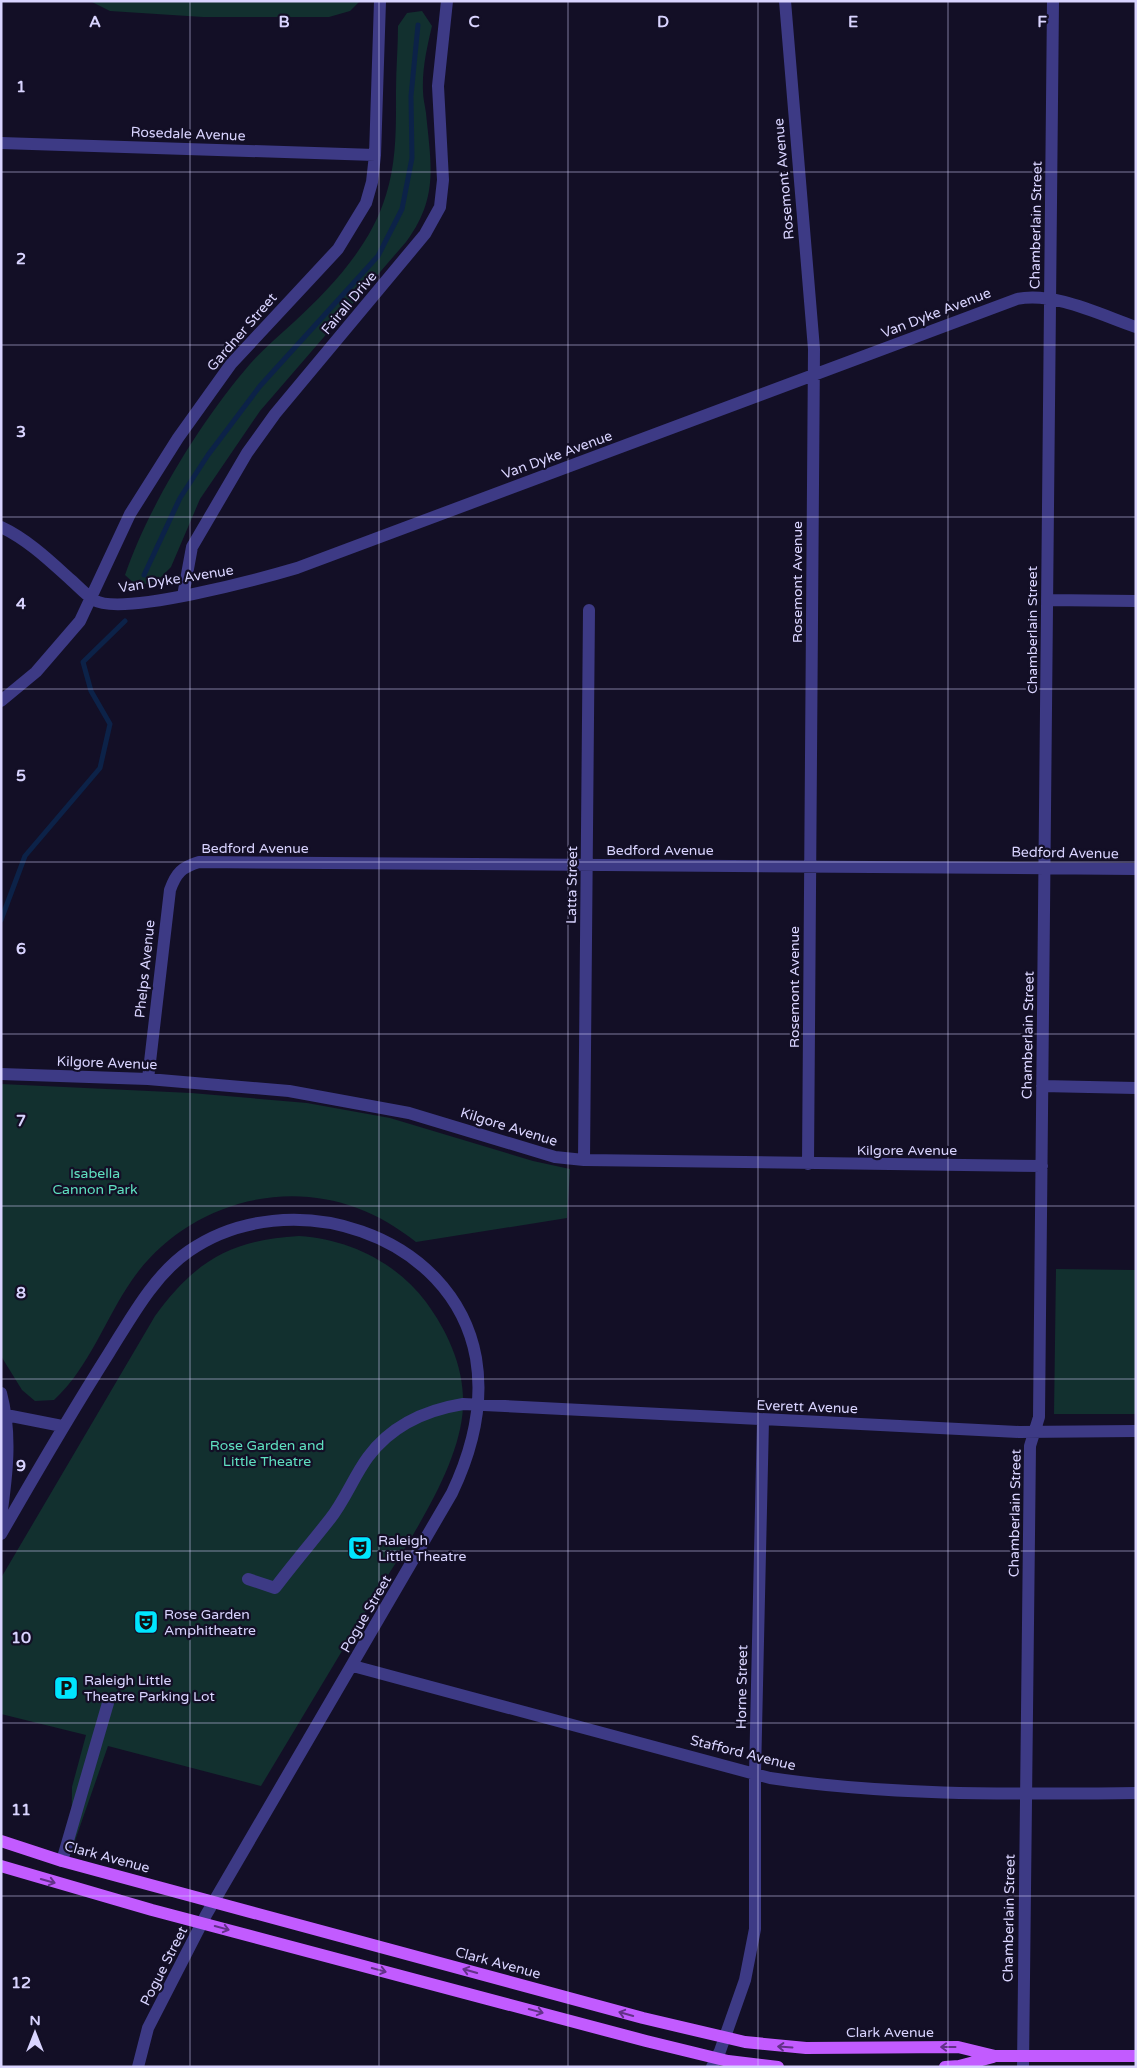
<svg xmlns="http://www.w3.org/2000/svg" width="1137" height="2068" font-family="'Varela Round',sans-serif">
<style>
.green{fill:#12302f}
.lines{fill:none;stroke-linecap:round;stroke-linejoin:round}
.stream{stroke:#0c2248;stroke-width:5}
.minor{stroke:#3d3a85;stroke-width:12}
.major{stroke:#c25bff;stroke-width:12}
.oneway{stroke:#623188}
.grid{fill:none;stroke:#d9d4ff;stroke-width:1;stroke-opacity:0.55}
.labels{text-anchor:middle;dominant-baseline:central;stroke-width:4.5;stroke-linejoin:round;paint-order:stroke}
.street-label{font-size:14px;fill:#d9d4ff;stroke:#130f26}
.park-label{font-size:14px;fill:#5fe0c0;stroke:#130f26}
.poi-label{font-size:14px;fill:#d9d4ff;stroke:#130f26;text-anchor:start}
.grid-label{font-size:16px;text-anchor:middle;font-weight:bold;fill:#d9d4ff;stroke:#130f26;stroke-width:4.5;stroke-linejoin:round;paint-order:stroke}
</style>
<rect width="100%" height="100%" fill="#130f26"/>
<path class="green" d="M90 1H360L350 11 329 17H203L110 11Z
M422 11 432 26C427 47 422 69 423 91 423 98 425 106 426 113 431 165 439 197 406 242L260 411 200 499 171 567 157 581 137 586 125 575C149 505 201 421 250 364 263 349 279 336 294 322 332 287 371 245 386 195 397 160 396 125 396 90 396 69 398 47 398 26L407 13Z
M1 1084 191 1093 307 1103 390 1118 533 1161 570 1169 567 1218 416 1242C398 1228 379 1216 357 1208 276 1177 181 1209 132 1280 105 1319 89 1368 54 1400L35 1401 22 1390 1 1356Z
M299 1236C348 1239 396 1262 426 1302 448 1332 465 1369 463 1407 460 1470 404 1548 372 1601 335 1663 298 1724 261 1786L108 1746 71 1852 72 1787 86 1735 1 1714V1578L155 1316C195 1261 231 1240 299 1236Z
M1056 1269 1136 1270V1414H1054Z"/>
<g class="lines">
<path class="stream" d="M144 575 180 498 208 455 260 386 378 256 402 209 412 158 411 96 418 25
M1 920 25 856 100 768 110 724 91 691 83 662 125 621"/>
<path class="minor" d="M785 1 814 349 808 1164
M1 143 375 155
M1 527C27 539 50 561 71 580 79 587 86 595 94 600 121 617 263 578 297 568L1017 299C1053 291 1101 315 1136 327
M183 596 192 547 247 453 275 414 425 234 440 207 443 180 438 86 447 1
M1047 600 1136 601
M1 701 36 672 80 621 130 514 178 438 231 364 338 249 366 203 372 182 375 155 380 1
M1 1074 148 1079 289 1091 409 1113 555 1157 584 1160 1042 1166
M148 1079 170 890C176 873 182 867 199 862L1136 869
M1042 1086 1136 1088
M584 1160 589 610
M1 1393C12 1434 7 1475 1 1517
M1 1414 62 1426
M1 1534C36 1473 71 1413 109 1353 131 1318 154 1275 189 1251 289 1182 453 1232 476 1358 484 1405 472 1451 452 1493L206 1915 148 2028 138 2067
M248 1579 275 1588C293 1564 312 1542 330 1519 345 1500 354 1476 368 1457 391 1426 426 1410 463 1404L1019 1432 1136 1431
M353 1666 770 1778C890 1796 1014 1794 1136 1793
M62 1861 108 1703
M712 2067 720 2051 745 1980 755 1929V1774L763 1420
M1023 2067 1030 1446 1039 1417 1053 1"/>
<path class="major" d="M1 1841 62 1861 643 2018 745 2042 806 2048 958 2047 995 2056H1136
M1 1866 152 1910 646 2041 728 2061 778 2067
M945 2067 959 2066 993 2057"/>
</g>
<defs><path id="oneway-shaft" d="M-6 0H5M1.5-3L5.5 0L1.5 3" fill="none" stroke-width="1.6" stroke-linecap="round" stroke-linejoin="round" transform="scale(1.25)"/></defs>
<g class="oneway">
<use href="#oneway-shaft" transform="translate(48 1881) rotate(16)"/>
<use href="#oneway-shaft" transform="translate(222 1928) rotate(15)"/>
<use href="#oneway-shaft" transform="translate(379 1970) rotate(15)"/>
<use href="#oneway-shaft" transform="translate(470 1971) rotate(-164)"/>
<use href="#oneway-shaft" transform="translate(536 2011) rotate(15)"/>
<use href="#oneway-shaft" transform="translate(626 2014) rotate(-164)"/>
<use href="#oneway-shaft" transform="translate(785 2047) rotate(-176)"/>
<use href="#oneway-shaft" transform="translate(948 2047) rotate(180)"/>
</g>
<path class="grid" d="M190 1V2067M379 1V2067M568 1V2067M758 1V2067M948 1V2067M1 172H1136M1 345H1136M1 517H1136M1 689H1136M1 862H1136M1 1034H1136M1 1206H1136M1 1379H1136M1 1551H1136M1 1723H1136M1 1896H1136"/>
<defs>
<symbol id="theatre-square" viewBox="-11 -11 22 22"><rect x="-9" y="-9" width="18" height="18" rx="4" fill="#00e5ff" stroke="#130f26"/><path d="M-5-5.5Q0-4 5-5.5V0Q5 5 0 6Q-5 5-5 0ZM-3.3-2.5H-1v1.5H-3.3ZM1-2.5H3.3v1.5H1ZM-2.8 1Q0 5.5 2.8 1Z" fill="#111"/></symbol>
<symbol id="parking-square" viewBox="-11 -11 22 22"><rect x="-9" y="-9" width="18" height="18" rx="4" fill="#00e5ff" stroke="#130f26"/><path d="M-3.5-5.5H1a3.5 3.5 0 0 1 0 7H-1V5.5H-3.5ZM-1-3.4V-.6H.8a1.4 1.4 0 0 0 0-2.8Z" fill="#111"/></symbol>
</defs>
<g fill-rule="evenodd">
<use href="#theatre-square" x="346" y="1534" width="28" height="28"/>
<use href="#theatre-square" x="132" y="1608" width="28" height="28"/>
<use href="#parking-square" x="52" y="1674" width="28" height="28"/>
</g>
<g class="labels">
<g class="street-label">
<text transform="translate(188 134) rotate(2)">Rosedale Avenue</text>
<text transform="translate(784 179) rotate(-95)">Rosemont Avenue</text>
<text transform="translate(1036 225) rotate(-89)">Chamberlain Street</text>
<text transform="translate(349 303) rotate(-50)">Fairall Drive</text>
<text transform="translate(936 313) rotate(-21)">Van Dyke Avenue</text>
<text transform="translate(242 332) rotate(-49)">Gardner Street</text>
<text transform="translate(557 455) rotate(-20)">Van Dyke Avenue</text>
<text transform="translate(176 579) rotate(-9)">Van Dyke Avenue</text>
<text transform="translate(797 582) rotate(-90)">Rosemont Avenue</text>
<text transform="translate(1032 630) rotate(-90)">Chamberlain Street</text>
<text x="255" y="848">Bedford Avenue</text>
<text x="660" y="850">Bedford Avenue</text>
<text transform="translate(1065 853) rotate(1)">Bedford Avenue</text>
<text transform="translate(572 885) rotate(-89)">Latta Street</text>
<text transform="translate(145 969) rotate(-84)">Phelps Avenue</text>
<text transform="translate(794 987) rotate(-90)">Rosemont Avenue</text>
<text transform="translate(1028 1035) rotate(-89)">Chamberlain Street</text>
<text transform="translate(107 1063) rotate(2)">Kilgore Avenue</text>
<text transform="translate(509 1127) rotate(17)">Kilgore Avenue</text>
<text x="907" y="1150">Kilgore Avenue</text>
<text transform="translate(807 1407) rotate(2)">Everett Avenue</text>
<text transform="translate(1015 1513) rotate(-89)">Chamberlain Street</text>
<text transform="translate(366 1614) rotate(-60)">Pogue Street</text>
<text transform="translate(742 1687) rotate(-89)">Horne Street</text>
<text transform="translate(743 1753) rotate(14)">Stafford Avenue</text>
<text transform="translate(107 1857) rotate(15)">Clark Avenue</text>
<text transform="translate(1009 1918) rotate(-89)">Chamberlain Street</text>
<text transform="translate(498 1963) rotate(15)">Clark Avenue</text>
<text transform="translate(164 1966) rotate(-63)">Pogue Street</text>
<text x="890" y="2032">Clark Avenue</text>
</g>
<g class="park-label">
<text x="95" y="1173">Isabella<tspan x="95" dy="16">Cannon Park</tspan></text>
<text x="267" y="1445">Rose Garden and<tspan x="267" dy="16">Little Theatre</tspan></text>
</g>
<g class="poi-label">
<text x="378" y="1540">Raleigh<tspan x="378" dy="16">Little Theatre</tspan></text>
<text x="164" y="1614">Rose Garden<tspan x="164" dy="16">Amphitheatre</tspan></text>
<text x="84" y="1680">Raleigh Little<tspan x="84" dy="16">Theatre Parking Lot</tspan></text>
</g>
</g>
<g class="grid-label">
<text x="95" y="27">A</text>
<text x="284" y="27">B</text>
<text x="474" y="27">C</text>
<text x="663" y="27">D</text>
<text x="853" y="27">E</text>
<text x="1042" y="27">F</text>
<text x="21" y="92">1</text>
<text x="21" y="264">2</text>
<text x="21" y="437">3</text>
<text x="21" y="609">4</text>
<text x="21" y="781">5</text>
<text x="21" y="954">6</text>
<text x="21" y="1126">7</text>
<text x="21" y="1298">8</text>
<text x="21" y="1471">9</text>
<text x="21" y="1643">10</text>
<text x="21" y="1815">11</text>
<text x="21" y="1988">12</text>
</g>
<rect width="1137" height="2068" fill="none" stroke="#d9d4ff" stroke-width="5"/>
<g transform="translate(35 2033)" stroke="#130f26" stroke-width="4" paint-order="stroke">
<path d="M0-4L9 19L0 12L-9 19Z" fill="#d9d4ff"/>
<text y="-8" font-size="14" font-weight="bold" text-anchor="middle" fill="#d9d4ff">N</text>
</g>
</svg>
